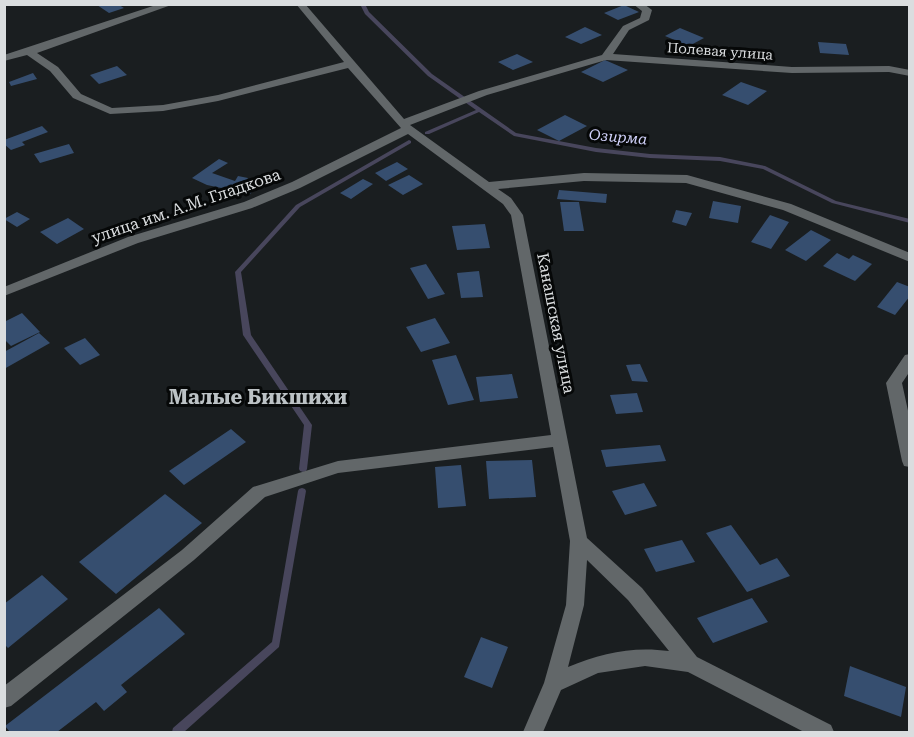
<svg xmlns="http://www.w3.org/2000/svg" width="914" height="737" font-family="'Roboto Serif',serif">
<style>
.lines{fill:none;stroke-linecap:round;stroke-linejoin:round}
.stream{fill:#48465c;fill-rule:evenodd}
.building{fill:#364e6f}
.minor{fill:#626769;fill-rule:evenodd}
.labels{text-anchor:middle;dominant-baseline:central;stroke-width:6;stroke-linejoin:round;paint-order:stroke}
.far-street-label{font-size:14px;fill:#dadddf;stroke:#060808}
.far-water-label{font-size:15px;font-style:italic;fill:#d1d2fb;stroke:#060808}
.street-label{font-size:16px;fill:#dadddf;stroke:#060808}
.quarter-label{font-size:20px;font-weight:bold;fill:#bcc2c5;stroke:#060808}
</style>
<rect width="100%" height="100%" fill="#1a1e20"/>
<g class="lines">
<path class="stream" d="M360 4H365L369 12 432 74 516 133 596 148 650 154 720 157 765 166 836 201 910 219V223L832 203 763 169 720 161 650 158 596 152 514 136 479 112 429 134H425V132L476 110 428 76 365 14Z
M409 140 411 141V143L300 207 241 272 251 335 312 425 307 469 306 471 303 472 300 471 299 469 304 425 243 335 235 272 296 205Z
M302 488 305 489 306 491 279 647 184 732H172L173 728 272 642 298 491 299 489Z"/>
</g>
<path class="building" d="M97 5H119L124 8 109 13Z
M624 5 639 12 618 20 604 13Z
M585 27 602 35 581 44 565 37Z
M680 28 704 38 689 46 665 36Z
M818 42 846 44 849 55 820 53Z
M517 54 533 62 513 70 498 62Z
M605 60 628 70 603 82 581 72Z
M117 66 127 75 99 84 90 75Z
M33 73 37 79 11 86 9 82Z
M741 82 767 91 748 105 722 95Z
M565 115 587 126 559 141 537 130Z
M42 126 48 132 22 142 25 145 11 150 4 144V140Z
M69 144 74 153 40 163 34 154Z
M219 159 228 163 212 173 235 181 238 176 248 178 246 181 258 184 250 194 207 185 192 178Z
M397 162 408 169 386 181 375 173Z
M409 175 423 184 403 195 388 185Z
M363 179 373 184 351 199 340 193Z
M559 190 607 194 606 203 557 199Z
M713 201 741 206 738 223 709 218Z
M560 202H579L584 231H564Z
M676 210 692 213 686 226 672 222Z
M17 212 30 219 17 227 4 219Z
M770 215 789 222 771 249 751 242Z
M68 218 84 229 57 244 40 232Z
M485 224 490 248 457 250 452 226Z
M811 230 831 240 806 261 785 250Z
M837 253 849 259 853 255 872 264 855 281 823 266Z
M426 264 445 294 428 299 410 268Z
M479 271 483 297 461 298 457 273Z
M897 282 910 287V296L895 315 877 307Z
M22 313 40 332 11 346 4 339V322Z
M435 318 450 343 421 352 406 327Z
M39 333 50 343 4 369V352Z
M85 338 100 355 80 365 64 348Z
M456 355 474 400 448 405 432 360Z
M640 364 648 382 632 381 626 365Z
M512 374 518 398 480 402 476 377Z
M637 393 643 412 616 414 610 395Z
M231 429 246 442 184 485 169 471Z
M660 445 666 461 606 467 601 450Z
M532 460 536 497 489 499 486 461Z
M461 465 466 506 438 508 435 467Z
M644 483 657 506 625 515 612 491Z
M165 494 202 523 116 594 79 562Z
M731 525 760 565 777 558 790 576 747 592 706 533Z
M682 540 695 562 656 572 644 549Z
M42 575 68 599 8 648 4 644V604Z
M752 598 768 622 713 643 697 618Z
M159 608 185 634 121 685 127 692 104 711 96 702 57 732H10L5 726Z
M481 637 508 647 492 688 464 677Z
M850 666 906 687 901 717 844 696Z"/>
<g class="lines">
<path class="minor" d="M159 4H174L37 53 58 67 81 94 112 108 163 105 218 95 344 62 296 4H305L404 119 479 91 602 55 623 26 640 18 642 11 633 4H644L652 10 649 20 629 30 613 54 792 67 889 66 910 70V76L889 72 792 73 606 60 487 95 410 125 489 182 584 173 687 175 791 204 910 253V262L783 210 686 183 584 181 498 189 511 198 523 215 587 538 642 588 697 657 831 725 834 732H804L688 672 645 666 598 673 561 690 543 732H523L544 683 566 605 570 541 553 447 338 473 265 497 194 560 11 706 4 708V686L182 550 253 487 338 461 551 435 511 215 503 204 408 134 300 188 252 208 138 243 4 296V287L128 237 244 202 292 182 401 128 348 68 218 101 163 111 110 114 73 98 50 71 27 55 4 61V55ZM587 560 628 600 669 651C633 646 601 653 568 667L584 605Z
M910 354V371L902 383 910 420V467L904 466 902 461 886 383 905 355Z"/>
</g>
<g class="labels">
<g class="far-street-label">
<text transform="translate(720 51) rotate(4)">Полевая улица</text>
</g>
<g class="far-water-label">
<text transform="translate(618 137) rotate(5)">Озирма</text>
</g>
<g class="street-label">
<text transform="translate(186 206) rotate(-19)">улица им. А.М. Гладкова</text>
<text transform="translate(556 323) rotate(79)">Канашская улица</text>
</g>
<g class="quarter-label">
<text x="258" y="397">Малые Бикшихи</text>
</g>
</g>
<rect width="914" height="737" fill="none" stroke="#dadddf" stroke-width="12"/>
</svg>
